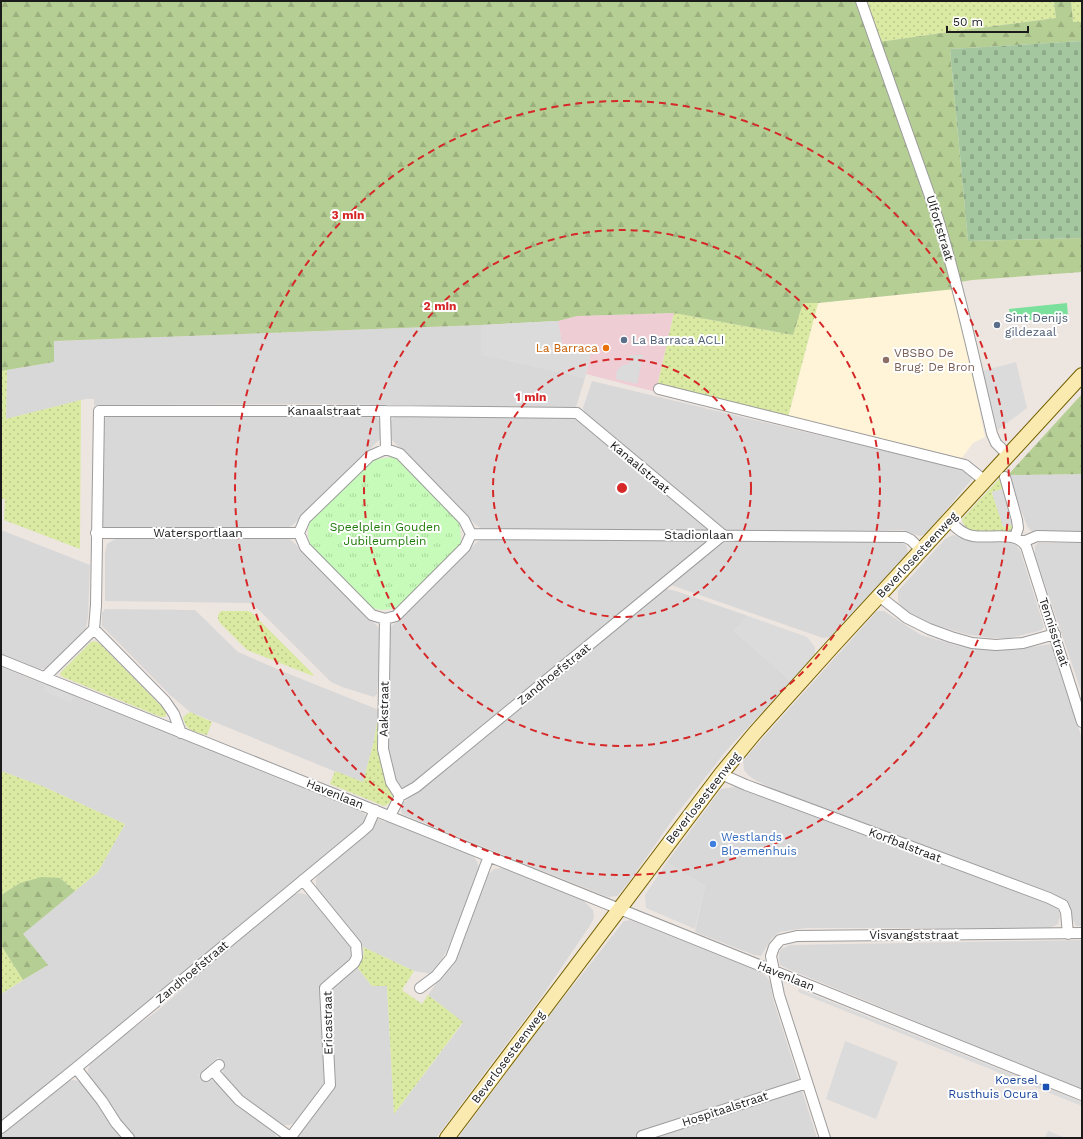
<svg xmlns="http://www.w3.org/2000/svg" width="1083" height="1139" font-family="'Work Sans',sans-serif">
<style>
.residential{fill:#d9d8d8}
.commercial{fill:#efcdd5}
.education{fill:#fff4d7}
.grass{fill:url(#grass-dots)}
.forest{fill:url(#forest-firs)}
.cemetery{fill:url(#cemetery-stones)}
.park{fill:url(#park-tufts)}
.pitch{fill:#7ae09c}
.parking{fill:#dbdbdb}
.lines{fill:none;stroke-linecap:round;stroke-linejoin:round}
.street-casing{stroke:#9c9c9c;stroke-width:12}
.secondary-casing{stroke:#736001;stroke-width:16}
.street{stroke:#fff;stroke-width:10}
.secondary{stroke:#fbeab0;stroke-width:14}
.ring{fill:none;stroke:#d62828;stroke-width:2;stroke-dasharray:7 5}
.service-dot{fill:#5c6f8a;stroke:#fff;stroke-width:1.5}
.food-dot{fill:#e8710a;stroke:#fff;stroke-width:1.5}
.education-dot{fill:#8d6e63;stroke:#fff;stroke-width:1.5}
.shop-dot{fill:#3f7fe0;stroke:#fff;stroke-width:1.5}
.transit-dot{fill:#1a4fb4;stroke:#fff;stroke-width:1.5}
.labels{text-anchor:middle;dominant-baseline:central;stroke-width:4;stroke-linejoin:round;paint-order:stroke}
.street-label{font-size:12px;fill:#1b1b1b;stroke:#fff}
.service-label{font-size:12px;fill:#4e5e75;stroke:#fff;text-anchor:start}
.food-label{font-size:12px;fill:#c56008;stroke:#fff;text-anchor:end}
.education-label{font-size:12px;fill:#785e54;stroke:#fff;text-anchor:start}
.park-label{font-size:12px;fill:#1e7b07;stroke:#fff}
.shop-label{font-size:12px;fill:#366cbe;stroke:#fff;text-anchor:start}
.transit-label{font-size:12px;fill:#164399;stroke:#fff;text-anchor:end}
.centre{fill:#d62828;stroke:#fff;stroke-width:2}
.ring-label{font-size:12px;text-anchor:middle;font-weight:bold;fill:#d62828;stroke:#fff;stroke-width:4;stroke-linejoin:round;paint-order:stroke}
</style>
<defs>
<pattern id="grass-dots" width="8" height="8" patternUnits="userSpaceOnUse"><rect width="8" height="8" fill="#daeaa3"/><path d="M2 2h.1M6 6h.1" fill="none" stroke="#bac88c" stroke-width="1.8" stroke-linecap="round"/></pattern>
<pattern id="forest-firs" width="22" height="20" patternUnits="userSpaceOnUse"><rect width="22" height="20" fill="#b5ce93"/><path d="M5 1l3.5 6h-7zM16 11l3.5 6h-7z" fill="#9bb07e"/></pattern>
<pattern id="cemetery-stones" width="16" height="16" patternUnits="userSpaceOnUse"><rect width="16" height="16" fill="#a5c7a0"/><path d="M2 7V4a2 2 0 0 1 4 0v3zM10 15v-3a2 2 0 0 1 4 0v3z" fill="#8daa89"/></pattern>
<pattern id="park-tufts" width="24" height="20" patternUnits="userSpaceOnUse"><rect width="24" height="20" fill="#c6fbb9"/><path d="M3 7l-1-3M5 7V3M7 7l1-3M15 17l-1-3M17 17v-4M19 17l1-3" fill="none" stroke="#aad79e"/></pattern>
</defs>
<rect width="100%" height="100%" fill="#ede5e0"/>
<path class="residential" d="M481 325V354L585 378 576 407 314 404 94 405V399H86L6 419 7 370 54 362 53 341Z
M592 381 968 471 972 475V479L926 534 920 536 912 534 904 530 847 531H730L726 530 721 527 586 416 583 408Z
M109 416H374L377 417 380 422 381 435 380 439 375 444 293 525 287 528 105 529 102 524 104 426 105 418Z
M397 416 571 418 576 420 707 526 708 529 706 531 482 529 476 525 391 439 390 435V423L393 418Z
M1082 474V533L1032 532 1027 526 1008 475Z
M1 530 90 565 88 617 86 628 77 640 46 668 39 670 1 655Z
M953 535 960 537 967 540 1011 543 1016 545 1020 550 1044 627 1041 630 1035 632 1010 638H990L965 634 926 622 902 609 898 601V591L946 538Z
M271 537 286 538 290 539 378 627 380 632V638L377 694 374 697 342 687 331 682 254 605 250 603 105 601V554L107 544 115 539Z
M483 539 707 541V543L409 786 406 787H402L397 784 388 756 389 632 390 628 394 624 477 542Z
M727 540 898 541 906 545 908 553 831 637 823 638 671 585Z
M1038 543H1082V694L1035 555V546Z
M666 589 676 591 748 616 734 631 791 681 726 751 676 815 629 882 617 896 608 897 402 814 401 810 403 803Z
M105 609 195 610 238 652 284 672 379 710 374 741 363 783 190 712 170 695 102 626V613Z
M877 611H884L921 635 959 646 979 649 1008 650 1051 644 1082 739V926H1076L1072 918 1070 906 1063 900 929 848 781 793 755 780 748 775 744 770 743 761 762 739Z
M1 667 360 811 365 814 366 819 363 825 1 1122V994L48 965 23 934 75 891 98 872 125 824 42 786 1 771Z
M735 787 1054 906 1059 910 1060 916 1058 924 1050 928H807L792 930 780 932 772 938 761 956 754 955 695 932 705 886 667 862 721 789Z
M379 819 385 822 386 820 467 852 473 856 477 861 479 868 477 876 447 950 441 961 432 974 414 971 363 947 361 943 320 894 316 887V879L320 872 377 820Z
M503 868 508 869 583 900 593 910 594 918 589 927 540 999 436 1138H296L335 1086 330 994 331 989 333 987 357 967 372 986H387L394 1114 463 1023 428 995 450 964 456 953 488 875 494 869Z
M299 893 304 894 311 897 349 943 351 953 350 958 346 964 321 985 325 1078V1083L323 1088 295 1123 289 1125H283L278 1123 239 1093 224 1075 223 1071 224 1064 218 1057 199 1075 205 1081 212 1080 218 1083 241 1107 271 1129 275 1134 277 1138H135L118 1119 89 1077 88 1070 91 1061 95 1057 157 1011 291 895Z
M630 920 758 971 766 976 770 982 773 999 817 1138H458L546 1020 624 921Z
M1082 940V1089L788 969 780 965 779 959V953L781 949 790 945Z
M73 1080 78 1081 82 1084 95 1099 123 1138H1V1134L62 1084 68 1081Z"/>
<path class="commercial" d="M674 313 656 392 586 374 591 351 562 344 558 321 576 316Z"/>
<path class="education" d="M955 289 985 437 973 443 962 458 788 417 818 303Z"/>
<path class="grass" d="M865 1H1054L1056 18 956 31 879 42Z
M1071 1H1082V22L1073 23Z
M803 303H818L788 417 657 387 674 313 793 335Z
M7 370 6 419 81 400 80 549 4 520 5 499H1V371Z
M1002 478 1004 481 1002 489 992 493 1004 527 1014 524 1013 530 1009 532C1002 532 996 532 989 532 977 532 965 533 962 519L999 479Z
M221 611H247L251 612 313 674V676L247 650 220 623C217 618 217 615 221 611Z
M95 641 100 644 166 711V715L165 717H161L63 677 60 675 61 672 91 642Z
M379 710 380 757C382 770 386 782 393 793 393 800 390 804 384 806L330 784 335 771 363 782 374 741Z
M190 712 212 722 207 735C194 731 186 732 183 717Z
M1 771 42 786 125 824 98 872 75 891 60 878 20 883 1 895Z
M1 945 23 980 1 994Z
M363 947 414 971 402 990 422 1004 428 995 463 1022 394 1114 387 986H372L357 967C363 961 365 955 363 947Z"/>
<path class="forest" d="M1 1H865L879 42 956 31 1056 18 1054 1H1071L1073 22H1082V41L950 49 968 241 1082 238V272L972 280 954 283 955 289 818 303H803L793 335 674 313 577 316 558 321 481 325 54 341V362L1 371Z
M1082 394V474L1008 475Z
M42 877 60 878 75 891 23 934 48 965 23 980 1 945V895L20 883Z"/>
<path class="cemetery" d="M1082 41V238L968 241 950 49Z"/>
<path class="park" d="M393 457 398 459 460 523 461 543 460 546 399 606C392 610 380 611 373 608 372 607 368 604 368 604L311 547C308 539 307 527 311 520L372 460Z"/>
<path class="pitch" d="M1067 303 1068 316 1011 322 1009 309Z"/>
<path class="parking" d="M558 321 562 344 591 351 585 378 481 354V325Z
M629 355H643L637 384 616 379 617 370 623 365 629 364Z
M1016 362 1027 408 998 430 982 371Z
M1002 489 1014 524 1003 527 992 492Z
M748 616 807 637 812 643 815 647V655L791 681 734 631Z
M46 684 74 695 71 703 43 691Z
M667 862 705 886 695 929 646 908 645 895Z
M799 989 1082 1102V1106L798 992Z
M845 1041 898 1062 876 1119 826 1099Z
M1048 1131 1066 1138H1045Z"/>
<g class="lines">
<defs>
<path id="street" d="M861 1 938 219C960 290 975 363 992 434L996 443 1008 455
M659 389 965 465 985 481
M385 411 386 449
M386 449 400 454 464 520 471 534 465 547 396 616 385 619 372 615 305 547 299 533 305 519 370 456Z
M1005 477 1017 520 1018 528 1015 537
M949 521C956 527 963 535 973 536 989 539 1016 530 1026 546L1082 722
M96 533H299
M471 534 905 537 911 540 921 550
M1023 542 1037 536 1082 537
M879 596 907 618 929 629 951 637 972 643 996 645 1023 643 1055 634
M385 619 383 749 391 782 400 796
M94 629 96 605 99 411H385L577 413 723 535 416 787 400 796 390 816
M94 629 165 701 174 714 181 733
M1 660 1082 1095
M45 677 94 629
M721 774 746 785 1049 898 1063 905 1066 912 1068 934
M420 988 436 976 451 958 489 856
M76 1068 102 1101 116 1123 129 1138
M213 1071 239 1100 290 1137
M206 1076 219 1065
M1 1128 76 1068 360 833 368 826 375 810
M642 1136 807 1083
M290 1138 330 1085 325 988 354 963 357 957 356 945 303 880
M825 1138 779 995 771 956 774 947 780 940 797 936 1082 933"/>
<path id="secondary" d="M447 1138 721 774 754 734 832 647 1082 375"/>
</defs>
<use href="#street" class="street-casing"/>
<use href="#secondary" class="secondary-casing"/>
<use href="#street" class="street"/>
<use href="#secondary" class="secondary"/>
</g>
<g class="ring">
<circle cx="622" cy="488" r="129"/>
<circle cx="622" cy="488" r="258"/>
<circle cx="622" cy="488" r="387"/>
</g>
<g class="service-dot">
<circle cx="997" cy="325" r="4"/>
<circle cx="624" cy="340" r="4"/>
</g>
<circle class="food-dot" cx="606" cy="348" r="4"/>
<circle class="education-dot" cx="886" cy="360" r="4"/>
<circle class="shop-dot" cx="713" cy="844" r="4"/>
<rect class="transit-dot" x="1042" y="1083" width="8" height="8" rx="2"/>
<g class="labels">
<g class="street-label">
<text transform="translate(940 228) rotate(73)">Ulfortstraat</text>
<text x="324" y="411">Kanaalstraat</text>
<text transform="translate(640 467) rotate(40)">Kanaalstraat</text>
<text x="198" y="533">Watersportlaan</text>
<text x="699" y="535">Stadionlaan</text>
<text transform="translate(917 555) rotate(-47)">Beverlosesteenweg</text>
<text transform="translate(1054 632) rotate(72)">Tennisstraat</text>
<text transform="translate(554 674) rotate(-39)">Zandhoefstraat</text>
<text transform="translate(384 709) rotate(-89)">Aakstraat</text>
<text transform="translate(335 794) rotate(22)">Havenlaan</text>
<text transform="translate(703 798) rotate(-52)">Beverlosesteenweg</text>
<text transform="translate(905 845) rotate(21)">Korfbalstraat</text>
<text x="914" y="935">Visvangststraat</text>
<text transform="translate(192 972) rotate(-40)">Zandhoefstraat</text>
<text transform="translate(786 976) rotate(22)">Havenlaan</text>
<text transform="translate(328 1023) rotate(-91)">Ericastraat</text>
<text transform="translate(508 1057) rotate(-53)">Beverlosesteenweg</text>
<text transform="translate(725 1109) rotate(-18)">Hospitaalstraat</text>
</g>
<g class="service-label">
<text x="1005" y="318">Sint Denijs<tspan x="1005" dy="14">gildezaal</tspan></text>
<text x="632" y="340">La Barraca ACLI</text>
</g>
<g class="food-label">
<text x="598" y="348">La Barraca</text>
</g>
<g class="education-label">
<text x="894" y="353">VBSBO De<tspan x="894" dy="14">Brug: De Bron</tspan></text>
</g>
<g class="park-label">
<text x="385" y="527">Speelplein Gouden<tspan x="385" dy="14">Jubileumplein</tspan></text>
</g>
<g class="shop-label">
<text x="721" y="837">Westlands<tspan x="721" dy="14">Bloemenhuis</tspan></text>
</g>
<g class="transit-label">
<text x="1038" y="1080">Koersel<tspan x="1038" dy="14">Rusthuis Ocura</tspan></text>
</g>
</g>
<circle cx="622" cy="488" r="6" class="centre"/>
<g class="ring-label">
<text x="348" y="219">3 min</text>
<text x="440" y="310">2 min</text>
<text x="531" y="401">1 min</text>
</g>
<rect width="1083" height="1139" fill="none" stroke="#1b1b1b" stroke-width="4"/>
<path d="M947 26v6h81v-6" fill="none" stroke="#1b1b1b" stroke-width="2"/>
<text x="953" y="26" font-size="12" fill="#1b1b1b" stroke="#ffffff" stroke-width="3" paint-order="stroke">50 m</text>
</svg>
